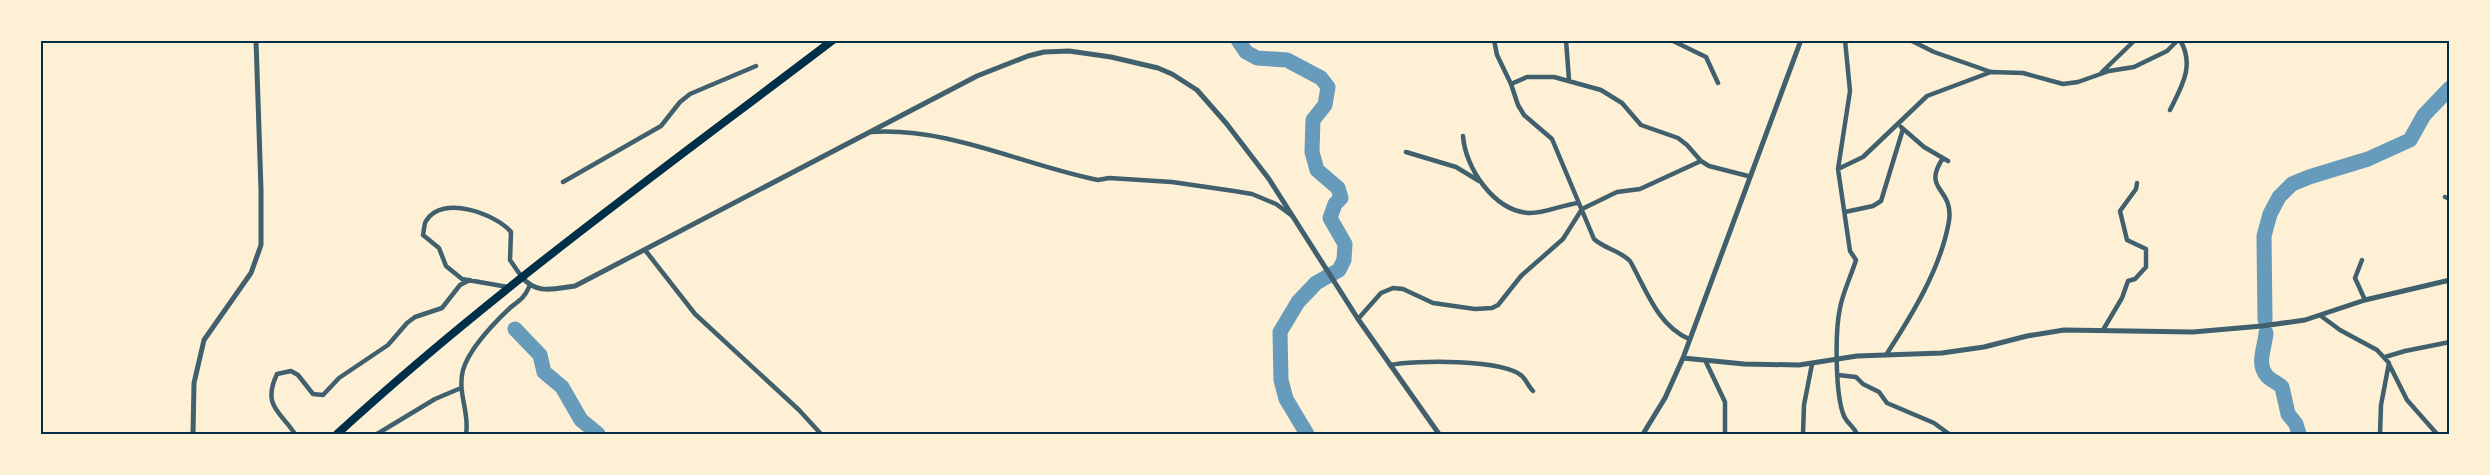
<svg xmlns="http://www.w3.org/2000/svg" width="2490" height="475" font-family="'Fira Sans Condensed',sans-serif">
<style>
.lines{fill:none;stroke-linecap:round;stroke-linejoin:round}
.river{stroke:#669bbc;stroke-width:15}
.minor{stroke:#3f606c;stroke-width:4.5}
.tertiary{stroke:#3f606c;stroke-width:5}
.trunk{stroke:#003049;stroke-width:8}
.neatline{fill:none;stroke:#003049;stroke-width:2}
</style>
<rect width="100%" height="100%" fill="#fdf0d5"/>
<g class="lines">
<path class="river" d="M1238 40 1246 52 1257 58 1287 60 1321 78 1328 87 1325 105 1313 120 1312 152 1317 170 1338 188 1341 198 1335 204 1330 218 1345 244 1344 260 1339 270 1316 283 1298 302 1280 332 1281 380 1286 399 1307 434
M2265 320 2264 236 2270 214 2279 197 2292 184 2309 177 2368 159 2410 140 2424 115 2450 88
M515 329 540 355 544 372 562 387 581 420 598 434
M2266 333C2265 347 2256 364 2267 376 2270 380 2278 383 2282 387L2288 414 2296 424 2299 434"/>
<path class="minor" d="M1494 40 1497 55 1511 84 1518 105 1524 115 1552 139 1594 239C1605 249 1619 250 1630 261 1646 289 1657 325 1689 339
M1566 40 1569 80
M1671 40 1706 57 1718 83
M1845 40 1850 91 1838 169 1850 251 1856 260C1851 276 1843 292 1840 308 1835 331 1835 395 1844 416 1847 423 1854 427 1857 434
M1910 40 1934 52 1991 72 2023 73 2063 84 2078 82 2109 71 2134 67 2167 51 2178 40
M2102 72 2135 40
M1511 84 1527 77H1554L1601 90 1622 103 1641 125 1678 138 1687 145 1701 161
M2170 110C2182 86 2195 65 2180 40
M1901 127 1924 147 1948 161
M871 132C950 127 1022 165 1098 180L1109 178 1172 182 1234 191 1252 194 1276 204 1291 215
M1463 136C1465 167 1493 210 1528 213 1544 214 1561 205 1578 203
M1406 152 1456 167 1479 181
M1838 169 1863 157 1927 96 1991 72
M563 182 661 126 680 102 690 94 756 66
M2445 197 2450 199
M1845 212 1873 206 1881 201 1903 129
M645 250 695 314 799 410 821 434
M2362 260 2355 278 2365 300
M508 287 462 279 446 266 439 248 423 235C424 231 424 224 426 221 442 194 496 214 511 232L510 260 521 276
M2321 316 2340 330 2377 350 2389 363 2381 405 2380 434
M1358 319 1381 293 1393 288 1403 289 1433 303 1475 309 1492 308 1498 305 1521 276 1563 239 1582 209 1617 192 1640 189 1701 161 1709 166 1748 176
M2103 330 2122 298 2128 281 2135 279 2146 267V249L2127 240 2120 211 2136 189 2137 183
M1886 355C1912 315 1941 268 1949 221 1954 187 1921 191 1943 158
M2385 357 2405 351 2450 342
M1706 362 1725 402V434
M1390 365C1415 360 1503 359 1522 376 1526 380 1529 387 1533 391
M2390 366 2407 400 2437 434
M1838 375 1856 377 1863 384 1879 392 1887 403 1934 423 1949 434
M295 434C280 411 262 406 277 374L291 371 298 375 313 394 323 395 339 378 388 345 407 323 415 317 442 308 460 285 470 280
M377 434 435 399 461 388
M466 434C470 413 457 393 463 370 470 347 494 323 511 307 520 300 525 297 529 287
M1803 434 1804 405 1812 364"/>
<path class="tertiary" d="M521 276C536 295 553 289 575 286L977 76 1028 56 1044 52 1069 51 1111 57 1158 68 1172 74 1197 90 1226 123 1269 179 1358 319 1439 434
M1683 358 1744 364 1799 365 1857 356 1942 353 1984 347 2027 336 2064 330 2193 332 2262 326 2305 320 2365 300 2450 280
M193 434 194 383 204 340 251 273 261 245V190L256 40
M1643 434 1665 398 1683 358 1801 40"/>
<path class="trunk" d="M337 434C493 291 665 168 833 40"/>
</g>
<rect width="2490" height="475" fill="none" stroke="#fdf0d5" stroke-width="84"/>
<rect x="42" y="42" width="2406" height="391" class="neatline"/>
</svg>
